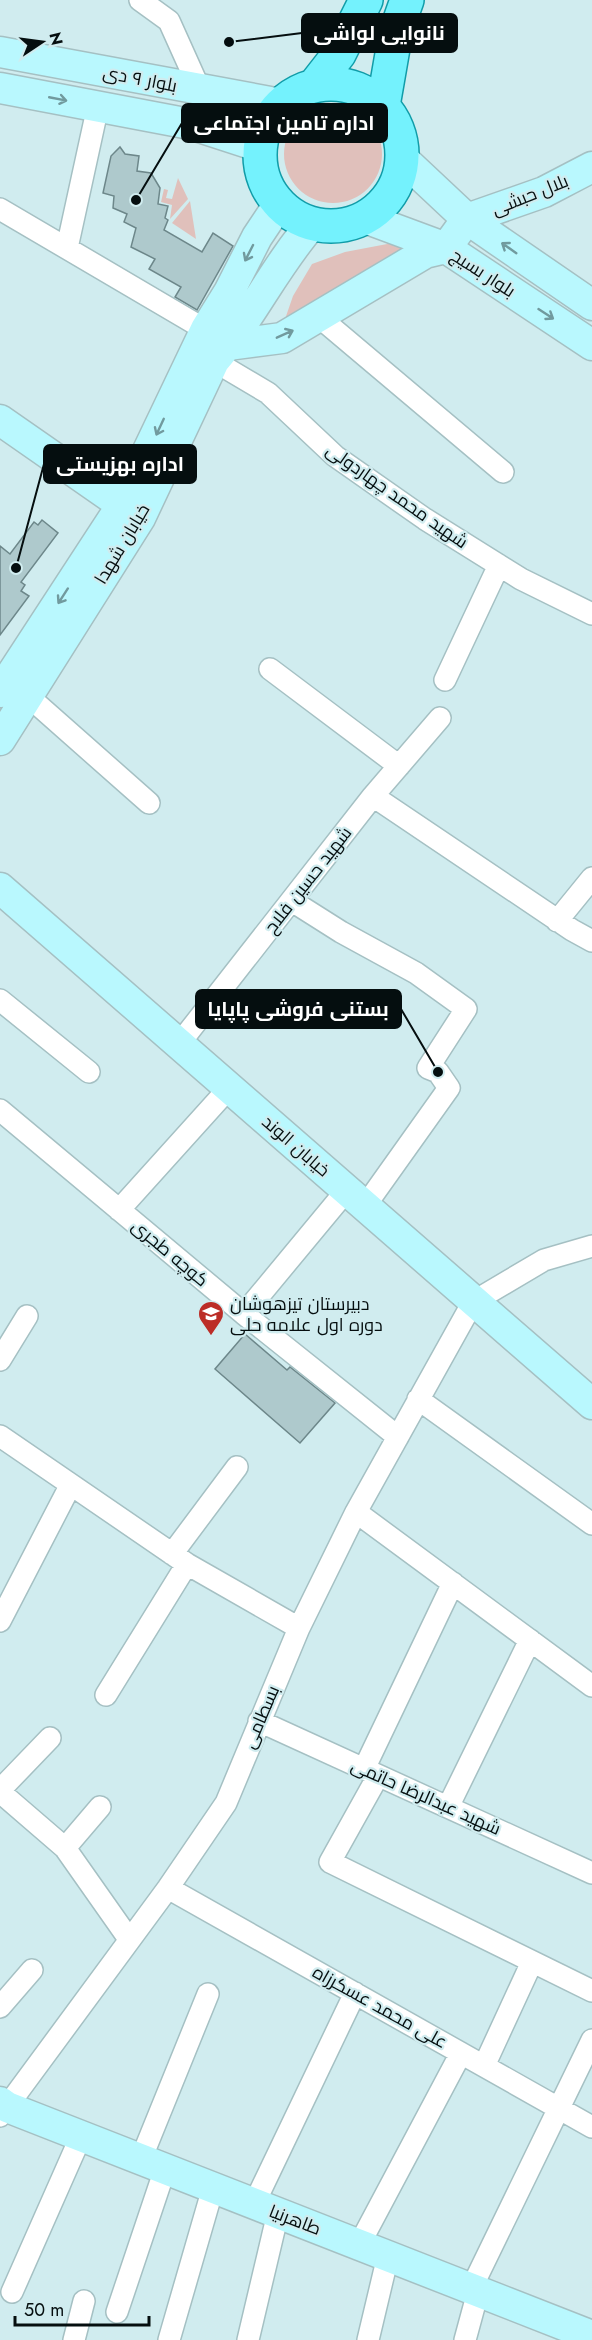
<svg xmlns="http://www.w3.org/2000/svg" width="592" height="2340" font-family="Jost,Cairo,sans-serif">
<style>
.green{fill:#e0c0bb}
.building{fill:#aec9cc;stroke:#6d878a;stroke-width:1.5}
.lines{fill:none;stroke-linecap:round;stroke-linejoin:round}
.street-casing{stroke:#a5c0c3;stroke-width:24}
.secondary-casing{stroke:#a5c0c3;stroke-width:33}
.primary-casing{stroke:#119ca8;stroke-width:36}
.street{stroke:#fff;stroke-width:21}
.secondary{stroke:#b9f8fe;stroke-width:30}
.primary{stroke:#74f2fd;stroke-width:33}
.oneway{stroke:#719a9e}
.labels{text-anchor:middle;dominant-baseline:central;stroke-width:4.5;stroke-linejoin:round;paint-order:stroke}
.street-label{font-size:18px;fill:#050e0f;stroke:#d0ecef}
.poi-label{font-size:18px;fill:#050e0f;stroke:#d0ecef;text-anchor:start}
.leader{fill:none;stroke:#050e0f;stroke-width:2}
.callout-dot{fill:#050e0f;stroke:#d0ecef;stroke-width:2}
.callout{fill:#050e0f;stroke:#050e0f;stroke-width:2}
.callout-label{font-size:20px;text-anchor:middle;font-weight:bold;fill:#fff}
</style>
<rect width="100%" height="100%" fill="#d0ecef"/>
<path class="green" d="M284 154a49 49 0 1 1 98 0a49 49 0 1 1-98 0Z
M178 178 188 199 170 219 172 205 161 202 164 189 168 190 166 198 172 199Z
M190 201 196 239 172 223Z
M403 241 398 256 284 322 293 296 312 264 345 252Z"/>
<path class="building" d="M120 147 125 154 139 156 137 171 151 173 160 188 158 204 168 206 165 218 168 220 164 230 202 252 213 233 233 246 197 310 175 297 181 287 149 269 155 259 131 247 136 228 124 222 127 214 113 208 114 196 103 193 111 156Z
M42 520 58 533 21 582 25 585 21 591 29 596 0 635V546L10 554 34 522 38 525Z
M245 1334 287 1370 290 1367 335 1403 300 1443 215 1369Z"/>
<g class="lines">
<defs>
<path id="street" d="M140 0 169 21 200 90
M0 209 216 336
M67 248 98 106
M318 316 503 472
M214 361 268 393 335 456 425 519 521 579 592 614
M270 669 399 766
M445 680 499 565
M28 696 149 803
M373 796 572 930 592 941
M292 901 341 932 416 973 466 1009 428 1068 438 1072 449 1088 365 1206
M557 921 592 878
M0 1000 89 1072
M179 1044 373 796 440 718
M0 1110 244 1314 398 1437
M119 1210 229 1088
M244 1314 346 1191
M0 1360 27 1316
M418 1399 592 1524
M0 1436 187 1564 299 1628
M356 1512 592 1686
M172 1554 237 1467
M0 1621 70 1486
M106 1695 187 1564
M259 1721 592 1873
M364 1769 453 1583
M378 1776 330 1862 592 1991
M0 1790 50 1738
M0 1792 65 1848 129 1939
M448 1807 530 1640
M65 1848 100 1807
M168 1888 592 2127
M0 2007 32 1970
M484 2066 532 1962
M0 2116 168 1888 226 1803 299 1628 356 1512 473 1302 544 1260 592 1246
M141 2159 208 1994
M254 2204 355 1993
M359 2245 461 2053
M471 2289 592 2040
M12 2292 81 2136
M117 2312 165 2169
M74 2340 84 2301
M169 2340 213 2188
M248 2340 278 2213
M368 2340 388 2256
M465 2340 478 2292"/>
<path id="secondary" d="M0 52 281 104
M0 88 190 124 261 147
M402 158 467 219 592 305
M365 218 446 248 592 345
M228 345 282 338 425 253 446 248 467 219 544 192 592 167
M0 420 138 516
M0 692 122 505 206 329 229 292 257 237 279 204
M0 740 140 518 214 361C251 319 275 266 312 224
M0 888 592 1404
M0 2102 7 2107 592 2336"/>
<path id="primary" d="M260 155a71 71 0 1 1 142 0a71 71 0 1 1-142 0Z
M314 86 339 54 366 0
M383 106 396 31 407 0"/>
</defs>
<use href="#street" class="street-casing"/>
<use href="#secondary" class="secondary-casing"/>
<use href="#primary" class="primary-casing"/>
<use href="#street" class="street"/>
<use href="#secondary" class="secondary"/>
<use href="#primary" class="primary"/>
</g>
<defs><path id="oneway-shaft" d="M-6 0H5M1.5-3L5.5 0L1.5 3" fill="none" stroke-width="1.6" stroke-linecap="round" stroke-linejoin="round" transform="scale(1.5)"/></defs>
<g class="oneway">
<use href="#oneway-shaft" transform="translate(58 99) rotate(11)"/>
<use href="#oneway-shaft" transform="translate(509 248) rotate(-145)"/>
<use href="#oneway-shaft" transform="translate(249 253) rotate(117)"/>
<use href="#oneway-shaft" transform="translate(546 314) rotate(33)"/>
<use href="#oneway-shaft" transform="translate(285 334) rotate(-24)"/>
<use href="#oneway-shaft" transform="translate(160 427) rotate(115)"/>
<use href="#oneway-shaft" transform="translate(63 596) rotate(123)"/>
</g>
<defs>
<symbol id="school-pin" viewBox="-11 -11 22 30"><path d="M0 17L-7.5 6A9.5 9.5 0 1 1 7.5 6Z" fill="#bc2d27" stroke="#d0ecef"/><path d="M0-5L7-2L0 1L-7-2ZM-4 1L0 2.5L4 1V4Q0 6-4 4Z" fill="#fff"/></symbol>
</defs>
<g fill-rule="evenodd">
<use href="#school-pin" x="196" y="1299" width="30" height="40"/>
</g>
<g class="labels">
<g class="street-label">
<text transform="translate(140 79) rotate(11)">بلوار ۹ دی</text>
<text transform="translate(530 195) rotate(-22)">بلال حبشی</text>
<text transform="translate(483 273) rotate(33)">بلوار بسیج</text>
<text transform="translate(397 496) rotate(35)">شهید محمد چهاردولی</text>
<text transform="translate(122 544) rotate(-59)">خیابان شهدا</text>
<text transform="translate(308 880) rotate(-52)">شهید حسین فلاح</text>
<text transform="translate(296 1146) rotate(41)">خیابان الوند</text>
<text transform="translate(170 1253) rotate(40)">کوچه طجری</text>
<text transform="translate(261 1717) rotate(-67)">بسطامی</text>
<text transform="translate(426 1797) rotate(24)">شهید عبدالرضا حاتمی</text>
<text transform="translate(380 2007) rotate(29)">علی محمد عسکرزاه</text>
<text transform="translate(295 2220) rotate(21)">طاهرنیا</text>
</g>
<g class="poi-label">
<text x="230" y="1304">دبیرستان تیزهوشان<tspan x="230" dy="21">دوره اول علامه حلی</tspan></text>
</g>
</g>
<path class="leader" d="M229 42L302 33M136 200L182 123M16 568L44 464M438 1072L401 1009"/>
<g class="callout-dot">
<circle cx="229" cy="42" r="6"/>
<circle cx="136" cy="200" r="6"/>
<circle cx="16" cy="568" r="6"/>
<circle cx="438" cy="1072" r="6"/>
</g>
<g class="callout">
<rect x="302" y="14" width="155" height="38" rx="6"/>
<rect x="182" y="104" width="205" height="38" rx="6"/>
<rect x="44" y="445" width="152" height="38" rx="6"/>
<rect x="196" y="990" width="205" height="38" rx="6"/>
</g>
<g class="callout-label">
<text x="379" y="40">نانوایی لواشی</text>
<text x="284" y="130">اداره تامین اجتماعی</text>
<text x="120" y="471">اداره بهزیستی</text>
<text x="298" y="1016">بستنی فروشی پاپایا</text>
</g>
<g transform="translate(42 42) rotate(77)" stroke="#d0ecef" stroke-width="4.5" paint-order="stroke">
<path d="M0-4.5L10 22L0 15L-10 22Z" fill="#050e0f"/>
<text y="-9" font-size="16" font-weight="bold" text-anchor="middle" fill="#050e0f">N</text>
</g>
<path d="M15 2316v9h134v-9" fill="none" stroke="#050e0f" stroke-width="3"/>
<text x="24" y="2316" font-size="18" fill="#050e0f" stroke="#d0ecef" stroke-width="4.5" paint-order="stroke">50 m</text>
</svg>
